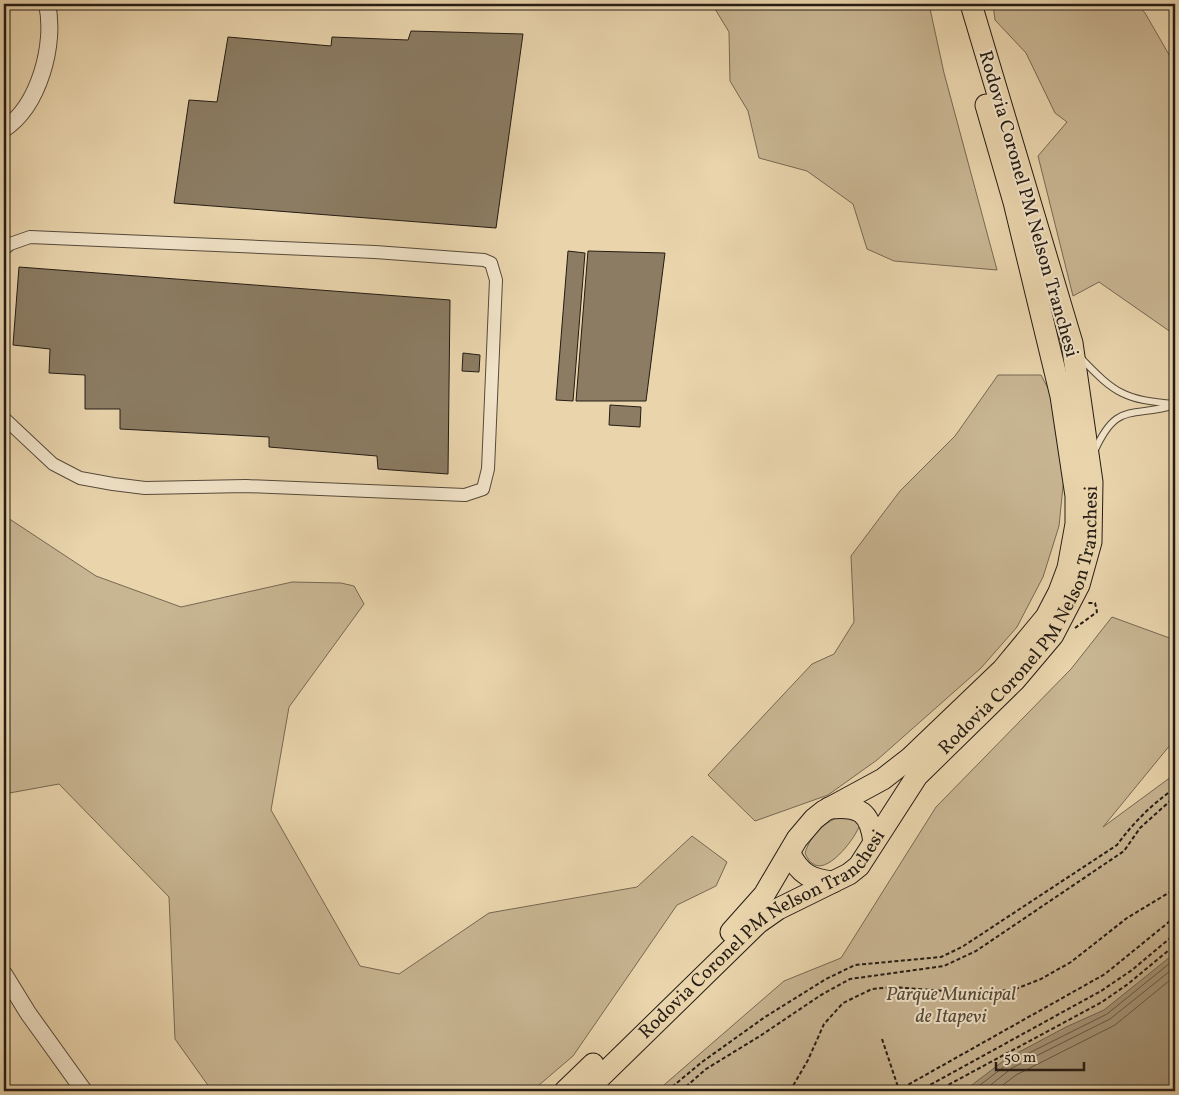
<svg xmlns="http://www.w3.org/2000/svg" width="1179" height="1095" font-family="Vollkorn,serif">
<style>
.green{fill:#c8b592;stroke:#766853}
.water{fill:#a69578;stroke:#726550}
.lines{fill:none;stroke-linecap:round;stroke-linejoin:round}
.shore{stroke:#665846;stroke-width:1}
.building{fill:#8b7c63;stroke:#251c14}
.service-casing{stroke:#564a3a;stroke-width:8}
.minor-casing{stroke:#564a3a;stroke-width:14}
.tertiary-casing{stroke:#564a3a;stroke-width:18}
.trunk-casing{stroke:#251c14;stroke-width:23}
.path{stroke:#251c14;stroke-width:2;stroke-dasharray:4 2.5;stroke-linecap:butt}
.service{stroke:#f1e3c9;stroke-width:6}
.minor{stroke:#f1e3c9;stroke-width:12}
.tertiary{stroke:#f1e3c9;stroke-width:16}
.trunk{stroke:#e9d4ac;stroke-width:21}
.labels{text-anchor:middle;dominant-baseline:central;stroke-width:4;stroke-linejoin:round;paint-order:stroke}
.street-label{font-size:19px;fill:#251c14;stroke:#f1e3c9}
.park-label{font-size:19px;font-style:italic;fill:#564a3a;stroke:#f1e3c9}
</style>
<rect width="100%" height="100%" fill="#e9d4ac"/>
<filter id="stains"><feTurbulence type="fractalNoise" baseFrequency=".004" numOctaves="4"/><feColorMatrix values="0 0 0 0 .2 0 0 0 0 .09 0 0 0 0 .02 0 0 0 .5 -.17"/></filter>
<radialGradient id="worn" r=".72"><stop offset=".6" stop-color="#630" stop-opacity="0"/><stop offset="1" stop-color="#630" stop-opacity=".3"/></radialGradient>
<path class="green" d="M712 4H929L944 73 997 270 894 261 867 249 853 204 807 171 759 158 748 111 730 81 729 32Z
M993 4H1137L1145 13 1175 65V335L1099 282 1073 296 1038 156 1067 122 1055 113 1026 53 995 20Z
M998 375H1041L1063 417 1065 467 1059 526 1043 577 1017 627 981 668 877 760 828 795 755 821 708 775 812 664 834 654 854 622 851 556 900 491 955 436Z
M4 508 8 518 96 576 181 607 292 582 341 583 354 586 364 604 289 707 271 810 360 966 399 974 489 913 637 887 692 836 727 862 716 886 677 905 573 1056 532 1091H212L175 1039 169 897 59 784 4 794Z
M1112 617 1175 640V739L1103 827 1175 774V972L974 1091H657L784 981 841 958 936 807 1071 669Z
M848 814 860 824C857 836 830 872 815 865 810 863 807 858 805 853 811 833 828 819 848 814Z"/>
<path class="water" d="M1175 953V1091H964L1006 1059 1066 1027 1104 1010Z"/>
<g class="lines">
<path class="shore" d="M972 1091 1009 1063 1107 1014 1175 959
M983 1091 1012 1068 1110 1019 1175 967
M995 1091 1016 1075 1115 1025 1175 976"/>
</g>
<path class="building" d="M411 31 523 34 496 228 174 203 189 100 217 102 228 37 331 46 332 37 408 40Z
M568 251 585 253 573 401 556 400Z
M588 251 665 253 646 401H576Z
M19 267 450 300 448 474 378 469 377 456 269 447V437L120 429V409H85V375L49 373 50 349 13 345Z
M463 353 480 355 479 372 462 371Z
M610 405 641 407 640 427 609 425Z"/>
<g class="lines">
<defs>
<path id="service" d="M1080 357C1115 394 1125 400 1175 404
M1094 452C1116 403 1128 417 1173 406"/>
<path id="minor" d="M4 249 10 244 30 237 375 252 484 260 491 263 496 280 488 469 483 489 465 495 246 486 145 488 113 484 80 478 53 464 4 418"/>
<path id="tertiary" d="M4 129C39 106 56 44 47 4
M4 974 28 1013 84 1091"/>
<g id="trunk">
<path d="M829 808C860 805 870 812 874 842"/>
<path d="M790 854C800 874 811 880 833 882"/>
<path d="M731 932 764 895 797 839 814 819 824 811 883 779 910 758 1003 669 1046 617 1059 592 1068 568 1076 524V496L1061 396 1014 202 986 105"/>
<path d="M565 1091 593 1064"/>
<path id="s1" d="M586 1091 758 923 778 909 849 874 859 866 917 776 1015 680 1053 635 1079 585 1091 542 1092 482 1072 343 971 4"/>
</g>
</defs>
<use href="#service" class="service-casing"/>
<use href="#minor" class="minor-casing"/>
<use href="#tertiary" class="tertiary-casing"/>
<use href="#trunk" class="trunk-casing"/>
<path class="path" d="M1075 628 1097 612 1095 603H1088
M1174 889 1175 880
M882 1039 899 1090
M667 1091 702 1062 765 1017 826 979 855 965 941 957 962 947 1117 845C1134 822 1151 805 1175 788
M681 1091 706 1069 760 1036 821 995 850 979 944 966 976 951 1124 851 1140 828 1170 801 1175 800
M790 1091 808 1060 824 1024 843 1003 872 989 892 987 959 992 1013 990 1041 979 1071 962 1127 918 1175 889
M897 1091 1105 974 1175 917
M919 1091 1101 991 1132 970 1175 934
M937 1091 1102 1002 1128 984 1175 945"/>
<use href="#service" class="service"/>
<use href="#minor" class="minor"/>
<use href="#tertiary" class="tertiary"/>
<use href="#trunk" class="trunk"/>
</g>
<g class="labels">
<g class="street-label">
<text transform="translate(1028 204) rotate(74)">Rodovia Coronel PM Nelson Tranchesi</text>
<text stroke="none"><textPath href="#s1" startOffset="658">Rodovia Coronel PM Nelson Tranchesi</textPath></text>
<text stroke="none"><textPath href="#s1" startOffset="238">Rodovia Coronel PM Nelson Tranchesi</textPath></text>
</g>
<g class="park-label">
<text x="951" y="995">Parque Municipal<tspan x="951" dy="22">de Itapevi</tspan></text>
</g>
</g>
<rect width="1179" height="1095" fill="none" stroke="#e9d4ac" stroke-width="20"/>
<rect x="5" y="5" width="1169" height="1085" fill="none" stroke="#251c14" stroke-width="2.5"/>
<rect x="10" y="10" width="1159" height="1075" fill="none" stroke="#251c14"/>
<path d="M996 1062v8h88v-8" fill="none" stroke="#251c14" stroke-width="2.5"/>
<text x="1004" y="1062" font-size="15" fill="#251c14" stroke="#f1e3c9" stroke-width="4" paint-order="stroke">50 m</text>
<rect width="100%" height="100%" filter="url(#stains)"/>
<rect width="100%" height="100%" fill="url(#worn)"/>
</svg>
